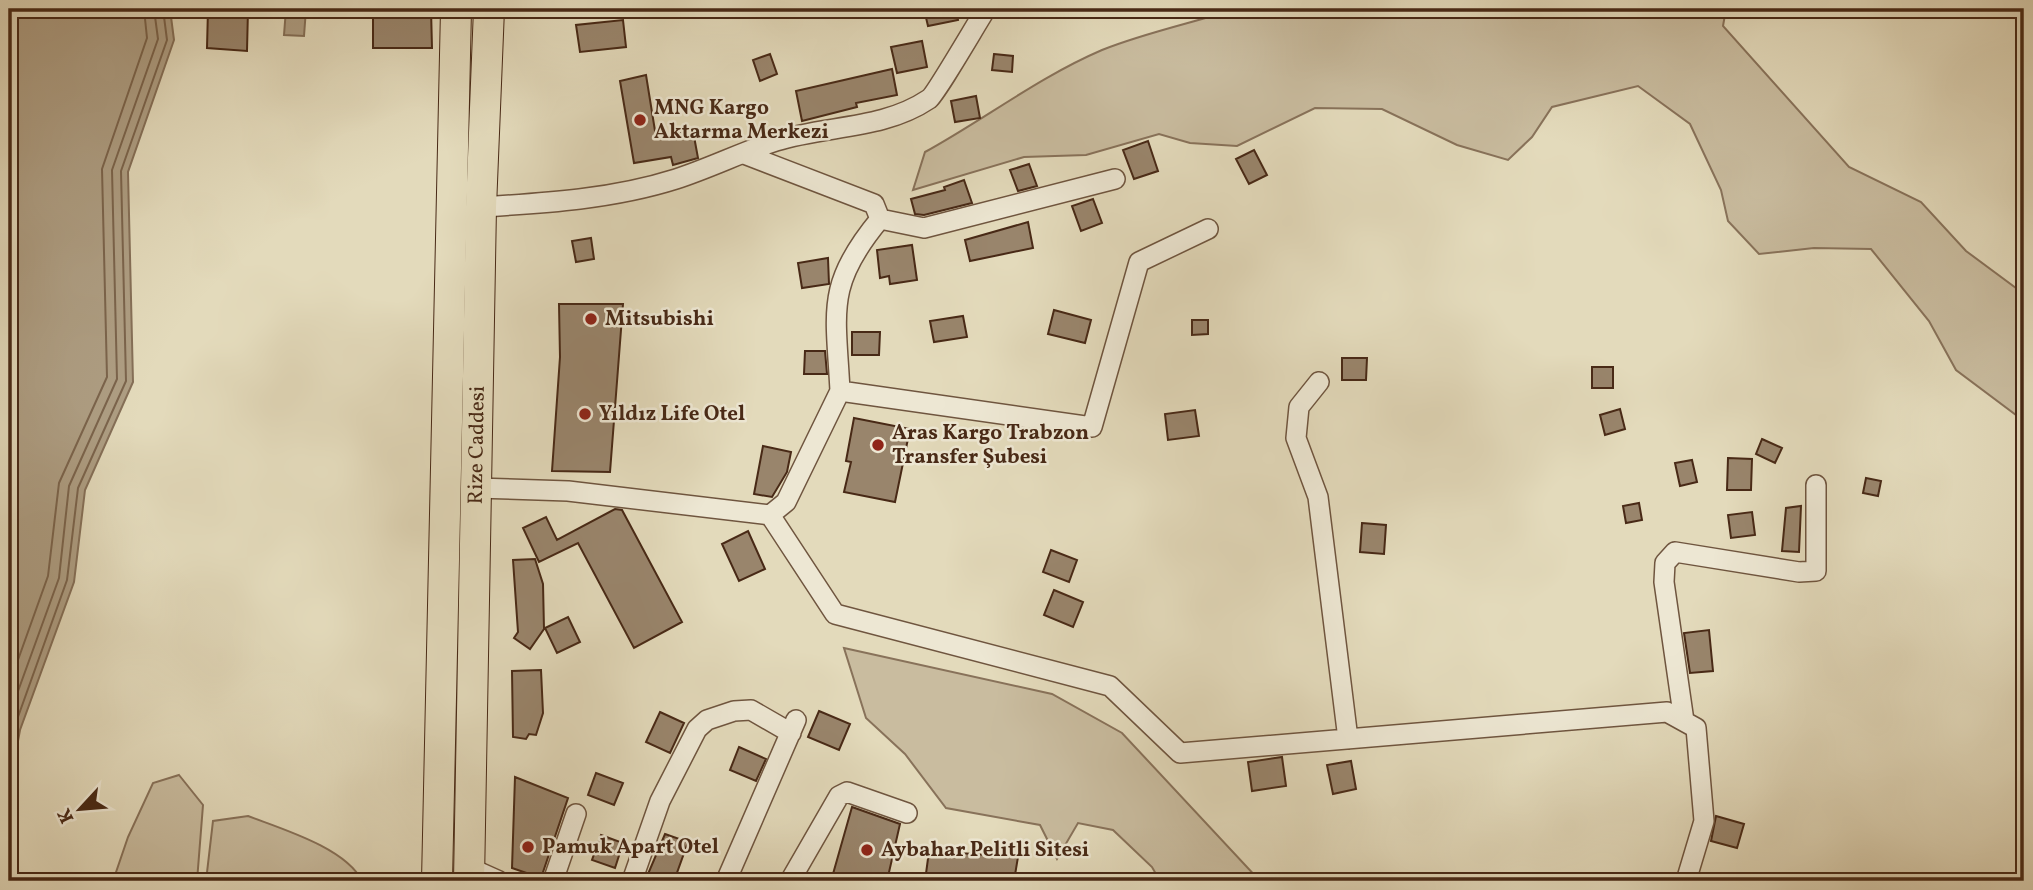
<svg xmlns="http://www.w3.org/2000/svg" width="2033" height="890" font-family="Vollkorn,serif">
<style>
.green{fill:#c9bc9f;stroke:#88725a;stroke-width:2}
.water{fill:#ae9e83;stroke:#856f57;stroke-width:2}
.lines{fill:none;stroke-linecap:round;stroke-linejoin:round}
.shore{stroke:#7b644c;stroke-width:2}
.building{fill:#99856c;stroke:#482916;stroke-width:2}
.minor-casing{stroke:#6f553f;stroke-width:22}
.highway-casing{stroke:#482916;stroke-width:32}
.minor{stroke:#ede7d3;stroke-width:19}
.highway{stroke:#e3dabb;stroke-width:30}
.poi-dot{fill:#8f2418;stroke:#ede7d3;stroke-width:2.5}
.labels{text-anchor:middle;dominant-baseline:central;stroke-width:5;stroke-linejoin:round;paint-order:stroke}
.poi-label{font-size:21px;font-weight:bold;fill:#482916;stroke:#ede7d3;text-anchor:start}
.street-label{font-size:21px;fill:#482916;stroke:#ede7d3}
</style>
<rect width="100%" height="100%" fill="#e3dabb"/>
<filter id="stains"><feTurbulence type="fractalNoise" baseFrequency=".00286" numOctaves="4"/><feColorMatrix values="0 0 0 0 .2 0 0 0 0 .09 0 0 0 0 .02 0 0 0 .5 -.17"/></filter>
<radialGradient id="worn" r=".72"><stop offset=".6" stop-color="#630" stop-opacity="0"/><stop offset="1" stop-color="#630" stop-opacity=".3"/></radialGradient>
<path class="green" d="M1236 9H1485L1497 18 1507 9H1726L1723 26 1849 167 1921 202 1966 251 2024 294V421L1956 370 1929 321 1871 249 1814 248 1759 254 1728 221 1721 190 1690 124 1638 86 1552 107 1532 137 1508 160 1457 145 1382 109 1315 108 1237 146 1190 143 1159 134 1086 155 1024 157 913 190 925 152C985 119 1039 77 1102 50 1144 33 1192 23 1236 9Z
M844 648 1052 694 1122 733 1260 881H1160L1152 867 1113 830 1078 823 1057 859 1040 825 946 808 905 754 866 718Z
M179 775 203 805 197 881H113L128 837 153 783Z
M248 816C282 829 346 848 362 881H206L213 821Z"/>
<path class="water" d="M9 9H170L174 40 128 172 133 382 85 490 74 582 20 730 9 790Z
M286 9H306L304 36 284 35Z"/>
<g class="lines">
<path class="shore" d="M9 685 48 576 59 483 107 377 102 169 147 38 144 9
M9 716 59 578 69 486 117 379 112 170 158 39 154 9
M9 754 14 728 67 580 78 488 126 381 121 171 167 40 163 9"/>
</g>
<path class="building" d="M208 9H248L247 51 207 48Z
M373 9H431L432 48H373Z
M924 9H956L958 20 928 26Z
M623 20 626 47 580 52 576 25Z
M922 41 927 67 897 73 891 47Z
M770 54 777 74 760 81 753 60Z
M994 54 1013 56 1012 72 992 70Z
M892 69 897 95 856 103 857 107 802 121 796 91Z
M646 75 656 137 693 131 698 158 673 165 671 157 634 163 620 81Z
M976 96 980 118 955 122 951 101Z
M1148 141 1158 171 1134 179 1123 150Z
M1254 150 1267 175 1249 184 1236 159Z
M1029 164 1037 186 1018 191 1010 170Z
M964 180 972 203 924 215 915 214 911 199 945 190 944 187Z
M1093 199 1102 223 1081 231 1072 206Z
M1028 222 1033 248 970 261 965 240Z
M591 238 594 259 576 262 572 241Z
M912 245 917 280 890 284 889 276 880 278 877 250Z
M828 258 829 284 802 288 798 263Z
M559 304H623L610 472 552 471 560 357Z
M1054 310 1091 320 1085 343 1048 334Z
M963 316 967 337 934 342 930 321Z
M1192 320H1208V334L1192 335Z
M852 332H880L879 355H852Z
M805 351H825L827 374H804Z
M1342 358H1367L1366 380H1342Z
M1592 367H1613V388H1592Z
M1620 409 1625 429 1605 435 1600 415Z
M1195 410 1199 436 1168 440 1165 414Z
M854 418 910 429 895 502 844 492 851 462 846 461Z
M1762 439 1782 448 1775 463 1756 454Z
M763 446 791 452 787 472 772 497 754 494Z
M1728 458 1752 459 1751 490H1727Z
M1692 460 1697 482 1680 486 1675 463Z
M1866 478 1881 481 1878 496 1863 493Z
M1639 503 1642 520 1626 523 1623 506Z
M1801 506 1799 552 1782 551 1786 508Z
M615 509 622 510 682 622 634 648 578 543 539 562 523 528 546 517 557 540Z
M1752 512 1755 535 1731 538 1728 515Z
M1362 523 1386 525 1384 554 1360 552Z
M748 531 765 569 739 581 722 544Z
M1051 550 1077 560 1069 582 1043 572Z
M535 559 543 584 544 629 530 649 514 638 518 632 513 560Z
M1054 590 1083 602 1073 627 1044 615Z
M568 617 580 642 557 653 545 628Z
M1709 630 1713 671 1690 673 1684 633Z
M541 670 543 713 536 735 529 734 526 739 513 737 512 671Z
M819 711 850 724 839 750 808 737Z
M660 712 684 723 670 753 646 742Z
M739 747 766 759 756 781 730 770Z
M1282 757 1286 786 1252 791 1248 762Z
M1351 761 1356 789 1333 794 1327 765Z
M596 773 623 783 614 805 588 795Z
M515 777 568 798 541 878 512 868Z
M852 807 900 824 887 881H831Z
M1716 816 1744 824 1737 848 1711 841Z
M665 834 688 842 674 881H645Z
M601 835 623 843 615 868 592 860Z
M929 851 1018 857 1014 881H925Z"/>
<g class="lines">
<defs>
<path id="minor" d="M744 154 874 204 880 219C825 285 836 311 840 391L1092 427 1139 262 1208 229
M481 207C547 203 613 199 676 179 710 168 742 152 776 141 827 125 883 130 929 99 936 94 978 21 986 9
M880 219 924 228 1115 179
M1319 382 1299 407 1296 438 1318 497 1348 739
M476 488 568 491 770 515 835 614 1110 686 1180 753 1667 712 1696 728 1704 821 1686 881
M770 515 786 502 840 391
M1684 721 1664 582 1665 563 1675 552 1799 572 1816 571V485
M470 868 499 881
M553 881 576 814
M632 881 660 801 697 729 707 720 734 711 751 710 791 733
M726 881 796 720
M790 881 839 796 847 792 907 813"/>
<g id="highway">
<path d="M437 881 456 9"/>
<path id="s1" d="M469 881 481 207 489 9"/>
</g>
</defs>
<use href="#minor" class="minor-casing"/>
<use href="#highway" class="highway-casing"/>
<use href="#minor" class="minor"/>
<use href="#highway" class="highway"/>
</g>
<g class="poi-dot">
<circle cx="640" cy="120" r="7"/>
<circle cx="591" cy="319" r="7"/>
<circle cx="585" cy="414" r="7"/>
<circle cx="878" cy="445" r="7"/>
<circle cx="528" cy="847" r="7"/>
<circle cx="867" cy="850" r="7"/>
</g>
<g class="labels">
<g class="poi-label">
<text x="654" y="108">MNG Kargo<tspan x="654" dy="24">Aktarma Merkezi</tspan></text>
<text x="605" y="319">Mitsubishi</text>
<text x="599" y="414">Yıldız Life Otel</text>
<text x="892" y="433">Aras Kargo Trabzon<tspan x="892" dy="24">Transfer Şubesi</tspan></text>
<text x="542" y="847">Pamuk Apart Otel</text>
<text x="881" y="850">Aybahar Pelitli Sitesi</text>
</g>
<g class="street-label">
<text stroke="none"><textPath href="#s1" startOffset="436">Rize Caddesi</textPath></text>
</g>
</g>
<rect width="2033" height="890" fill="none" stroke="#e3dabb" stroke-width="35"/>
<rect x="10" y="10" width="2012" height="869" fill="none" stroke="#482916" stroke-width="3.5"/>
<rect x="18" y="18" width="1998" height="855" fill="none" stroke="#482916" stroke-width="2"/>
<g transform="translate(80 809) rotate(244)" stroke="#ede7d3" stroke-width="5" paint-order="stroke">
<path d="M0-5L12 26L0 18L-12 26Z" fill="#482916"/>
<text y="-10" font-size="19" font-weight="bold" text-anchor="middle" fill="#482916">K</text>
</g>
<rect width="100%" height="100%" filter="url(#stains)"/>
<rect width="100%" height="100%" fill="url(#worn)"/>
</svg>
